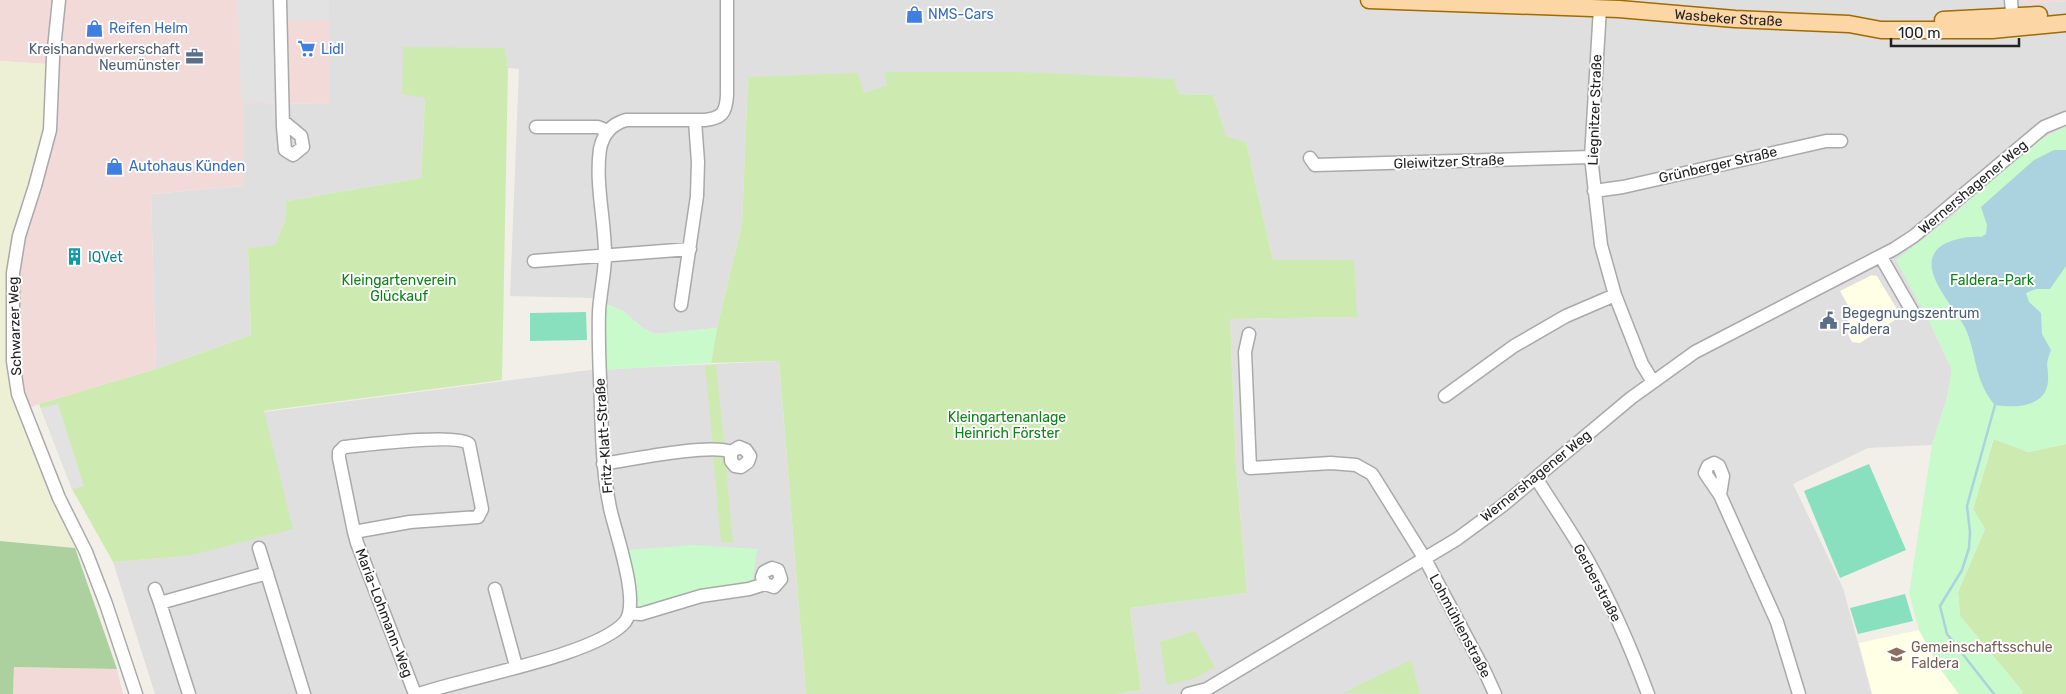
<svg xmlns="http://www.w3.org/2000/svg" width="2066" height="694" font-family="Rubik,sans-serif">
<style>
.residential{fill:#e0dfdf}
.commercial{fill:#f2dad9}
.education{fill:#ffffe5}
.farmland{fill:#eef0d5}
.grass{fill:#cdebb0}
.forest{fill:#add19e}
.park{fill:#c8facc}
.pitch{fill:#88e0be}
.parking{fill:#e2e2e2}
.water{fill:#aad3df}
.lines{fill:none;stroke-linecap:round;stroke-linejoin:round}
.stream{stroke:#aad3df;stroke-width:2.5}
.minor-casing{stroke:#a9a9a9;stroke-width:15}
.major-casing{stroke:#a06b00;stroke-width:19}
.minor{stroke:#fff;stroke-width:12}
.major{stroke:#fcd6a4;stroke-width:16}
.labels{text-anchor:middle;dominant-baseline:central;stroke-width:4;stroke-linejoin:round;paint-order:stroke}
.shop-label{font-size:14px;fill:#366cbe;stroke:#fff;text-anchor:start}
.street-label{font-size:14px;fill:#222;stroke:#fff}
.service-label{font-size:14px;fill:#4e5e75;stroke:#fff;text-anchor:end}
.culture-label{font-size:14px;fill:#0d838f;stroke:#fff;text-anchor:start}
.park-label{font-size:14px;fill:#0c8416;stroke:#fff}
.education-label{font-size:14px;fill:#785e54;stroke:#fff;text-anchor:start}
</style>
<rect width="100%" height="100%" fill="#f2efe9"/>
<path class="residential" d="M329 0H2021L2024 4 2066 1V127L2047 136 2001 167 1954 215 1931 325 1952 370 1947 398 1932 445 1868 448 1793 484 1843 588 1872 694H1115L1141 690 1130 608 1247 593 1236 466 1230 319 1357 317 1273 260 1246 142 1226 137 1213 95 1179 94 1019 72H884L888 85 864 93 748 77 742 224 717 328 655 334 644 329 623 311 592 298 510 296 519 69 508 68 505 48 425 98 421 178 286 201 285 221 275 246 248 248 251 335 156 369 151 194 244 186V103L329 104Z
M779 361 806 694H155L113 562 188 556 264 412 590 370Z"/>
<path class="commercial" d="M0 0H329V104L244 103V186L151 194 156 369 39 404 20 412 8 273 13 233 38 149 43 128 47 64 0 61Z
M2021 0H2066V1L2024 4Z
M14 667 117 669 123 694H13Z"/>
<path class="education" d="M1872 275 1877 276 1901 316 1860 343 1852 342 1844 326 1848 320 1849 307 1840 291Z
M1919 630 1939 667 1959 694H1872L1859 643Z"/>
<path class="farmland" d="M0 61 47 64 43 128 38 149 13 233 8 273 9 358 52 498 75 548 0 541Z"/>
<path class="grass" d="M403 47 505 48 508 68 502 380 264 411 293 529 188 556 113 562 72 489 39 404 156 369 251 335 248 248 275 245 285 221 286 201 421 178 425 98 402 94Z
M884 72H1019L1174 79 1179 94 1213 95 1226 136 1246 142 1273 260H1354L1357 317 1230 319 1236 466 1247 593 1130 608 1141 690 1115 694H806L779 361 711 363 717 328 742 224 748 77 858 73 864 93 887 85Z
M716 365 724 444 713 445 705 366Z
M1994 438 2028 452 2066 444V694H2021L2023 692 1960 616 1958 592 1985 529 1973 509Z
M713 454 725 455 733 543 721 542Z
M1195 631 1215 667 1193 679 1167 685 1160 642Z
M1411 660 1420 694 1343 693Z"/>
<path class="forest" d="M0 541 75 548 117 669 14 667 13 694H0Z"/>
<path class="park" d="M2066 127V444L2028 452 1993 439 1973 509 1985 529 1958 592 1960 616 2023 692 2021 694H1959L1939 667 1919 630 1909 593 1932 445 1947 398 1952 370 1931 325 1896 260 1954 215 2001 167 2047 136Z
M606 304 623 311 644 329 655 334 717 328 711 363 605 370Z
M694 545 757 549 753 579 745 586 634 610 628 550Z"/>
<path class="pitch" d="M586 312 587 340 530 341V313Z
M1869 464 1906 550 1840 578 1804 491Z
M1905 594 1913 621 1858 634 1850 608Z"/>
<path class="parking" d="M238 0H329V20L279 21 280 102H241Z
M58 404 84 486 72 489 41 408Z"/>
<path class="water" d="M2054 150H2066V266L2050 289H2036L2026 293 2029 302 2041 313 2042 334 2051 350C2044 368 2049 365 2048 381 2046 408 2014 408 1995 405 1975 382 1977 358 1967 332 1958 309 1912 268 1941 246 1952 239 1969 236 1981 237L1986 234 1987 225 1981 207 2034 160Z"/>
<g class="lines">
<path class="stream" d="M1994 694 1947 634 1940 606 1962 570 1969 548 1970 532 1967 506 1995 405"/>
<defs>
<path id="minor" d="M59 0 53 58 50 130 35 186 19 236 13 273V361L18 394 59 498 86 552 106 604 136 694
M280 0 283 127 285 150 293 155 303 147 301 136 283 121
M2011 0 2013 25
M1600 8 1591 157 1601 245 1615 295 1642 364 1653 382
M536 127H598L608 131
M1310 158 1315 165 1591 157
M1594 191 1623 187 1826 141H1841
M1881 257 1912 311
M534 261 690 249
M681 305 697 196 698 162 695 121
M1249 334 1245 352 1250 468 1331 463 1356 465 1372 474 1425 559 1485 672 1495 694
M1445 396 1514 346 1566 316 1615 295
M603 464C629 460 711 443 731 452V461L735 466 741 467 748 462 750 456 746 450 739 447 731 452
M1536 478C1553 505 1571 531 1587 559 1611 602 1631 648 1648 694
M1720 495 1723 476 1719 466 1714 463 1708 466 1705 473 1720 495 1777 622 1799 694
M354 532 410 522 478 517 482 509 469 444C458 433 364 445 344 447L339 452V458L354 532 357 543 415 694
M259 548 304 694
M155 589 160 603
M495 589 516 666
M629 613 641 614 701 596 749 589 765 584 774 587 781 579 778 570 772 568 764 572 762 577 765 584
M189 694 160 603 267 573
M419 694C464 678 597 655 625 622 641 602 615 532 610 508 603 474 602 440 601 406 600 375 598 343 599 312 600 293 605 274 605 255 605 220 595 184 600 149 603 134 612 124 626 120H705C722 118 726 113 727 95V0
M1188 694 1207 689 1457 539 1502 506 1631 398 1695 352 1894 249 1914 236 2044 127 2066 118"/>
<g id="major">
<path id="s1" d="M1369 0 1619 9 1735 19 1849 24 1881 30H1992L2066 23"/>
<path d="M1943 20 2039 15"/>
</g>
</defs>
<use href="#minor" class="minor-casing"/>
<use href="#major" class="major-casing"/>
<use href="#minor" class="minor"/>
<use href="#major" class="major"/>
</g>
<defs>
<symbol id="shop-bare" viewBox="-9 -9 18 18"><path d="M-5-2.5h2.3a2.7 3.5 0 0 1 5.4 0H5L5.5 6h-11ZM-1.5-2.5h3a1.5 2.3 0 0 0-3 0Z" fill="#3f7fe0" stroke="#fff" stroke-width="2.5" paint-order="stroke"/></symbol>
<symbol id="supermarket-bare" viewBox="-9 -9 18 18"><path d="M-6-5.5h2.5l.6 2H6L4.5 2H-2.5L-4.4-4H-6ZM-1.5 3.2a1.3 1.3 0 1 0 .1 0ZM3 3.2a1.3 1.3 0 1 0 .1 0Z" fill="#3f7fe0" stroke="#fff" stroke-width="2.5" paint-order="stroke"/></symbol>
<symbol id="office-bare" viewBox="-9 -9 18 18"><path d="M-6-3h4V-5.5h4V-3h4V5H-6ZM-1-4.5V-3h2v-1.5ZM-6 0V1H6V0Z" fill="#5c6f8a" stroke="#fff" stroke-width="2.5" paint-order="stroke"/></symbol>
<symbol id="building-bare" viewBox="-9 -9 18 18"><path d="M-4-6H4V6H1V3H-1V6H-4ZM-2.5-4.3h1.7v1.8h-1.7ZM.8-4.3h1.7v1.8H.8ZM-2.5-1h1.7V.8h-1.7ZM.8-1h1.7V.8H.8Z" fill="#0f9aa8" stroke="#fff" stroke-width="2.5" paint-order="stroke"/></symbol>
<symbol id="civic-bare" viewBox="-9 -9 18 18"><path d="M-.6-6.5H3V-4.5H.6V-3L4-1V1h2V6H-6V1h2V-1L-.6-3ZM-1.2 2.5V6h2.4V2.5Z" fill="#5c6f8a" stroke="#fff" stroke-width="2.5" paint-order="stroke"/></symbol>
<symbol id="school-bare" viewBox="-9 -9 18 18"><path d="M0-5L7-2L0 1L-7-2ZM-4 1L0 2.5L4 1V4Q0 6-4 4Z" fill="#8d6e63" stroke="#fff" stroke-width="2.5" paint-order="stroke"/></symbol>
</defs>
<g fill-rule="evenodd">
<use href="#shop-bare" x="902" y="2" width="25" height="25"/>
<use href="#shop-bare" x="82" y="16" width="25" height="25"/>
<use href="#supermarket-bare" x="294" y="36" width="25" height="25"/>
<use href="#office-bare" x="182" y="44" width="25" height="25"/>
<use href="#shop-bare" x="102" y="154" width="25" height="25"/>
<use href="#building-bare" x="62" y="244" width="25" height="25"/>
<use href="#civic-bare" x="1816" y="308" width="25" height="25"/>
<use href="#school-bare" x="1884" y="642" width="25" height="25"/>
</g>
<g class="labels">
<g class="shop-label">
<text x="928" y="14">NMS-Cars</text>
<text x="109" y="28">Reifen Helm</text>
<text x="321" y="49">Lidl</text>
<text x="129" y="166">Autohaus Künden</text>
</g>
<g class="street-label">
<text stroke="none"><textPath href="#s1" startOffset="360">Wasbeker Straße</textPath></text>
<text transform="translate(1595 110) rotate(-88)">Liegnitzer Straße</text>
<text transform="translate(1449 162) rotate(-2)">Gleiwitzer Straße</text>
<text transform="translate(1718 165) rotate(-13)">Grünberger Straße</text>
<text transform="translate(1973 187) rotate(-40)">Wernershagener Weg</text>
<text transform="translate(15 326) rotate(-92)">Schwarzer Weg</text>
<text transform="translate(604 436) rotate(-94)">Fritz-Klatt-Straße</text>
<text transform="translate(1536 476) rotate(-39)">Wernershagener Weg</text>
<text transform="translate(1597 583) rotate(62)">Gerberstraße</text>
<text transform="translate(384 613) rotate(69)">Maria-Lohmann-Weg</text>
<text transform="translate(1460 626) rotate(62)">Lohmühlenstraße</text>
</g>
<g class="service-label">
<text x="180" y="49">Kreishandwerkerschaft<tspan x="180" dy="16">Neumünster</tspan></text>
<text x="1842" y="313" text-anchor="start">Begegnungszentrum<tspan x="1842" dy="16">Faldera</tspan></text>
</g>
<g class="culture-label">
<text x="88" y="257">IQVet</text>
</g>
<g class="park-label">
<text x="399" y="280">Kleingartenverein<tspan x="399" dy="16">Glückauf</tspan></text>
<text x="1992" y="280">Faldera-Park</text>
<text x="1007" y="417">Kleingartenanlage<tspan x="1007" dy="16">Heinrich Förster</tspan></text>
</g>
<g class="education-label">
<text x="1911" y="647">Gemeinschaftsschule<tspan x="1911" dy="16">Faldera</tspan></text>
</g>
</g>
<path d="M1891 38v8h128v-8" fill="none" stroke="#222222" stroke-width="2.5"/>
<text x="1898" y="38" font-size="15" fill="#222222" stroke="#ffffff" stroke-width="4" paint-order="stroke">100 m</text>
</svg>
